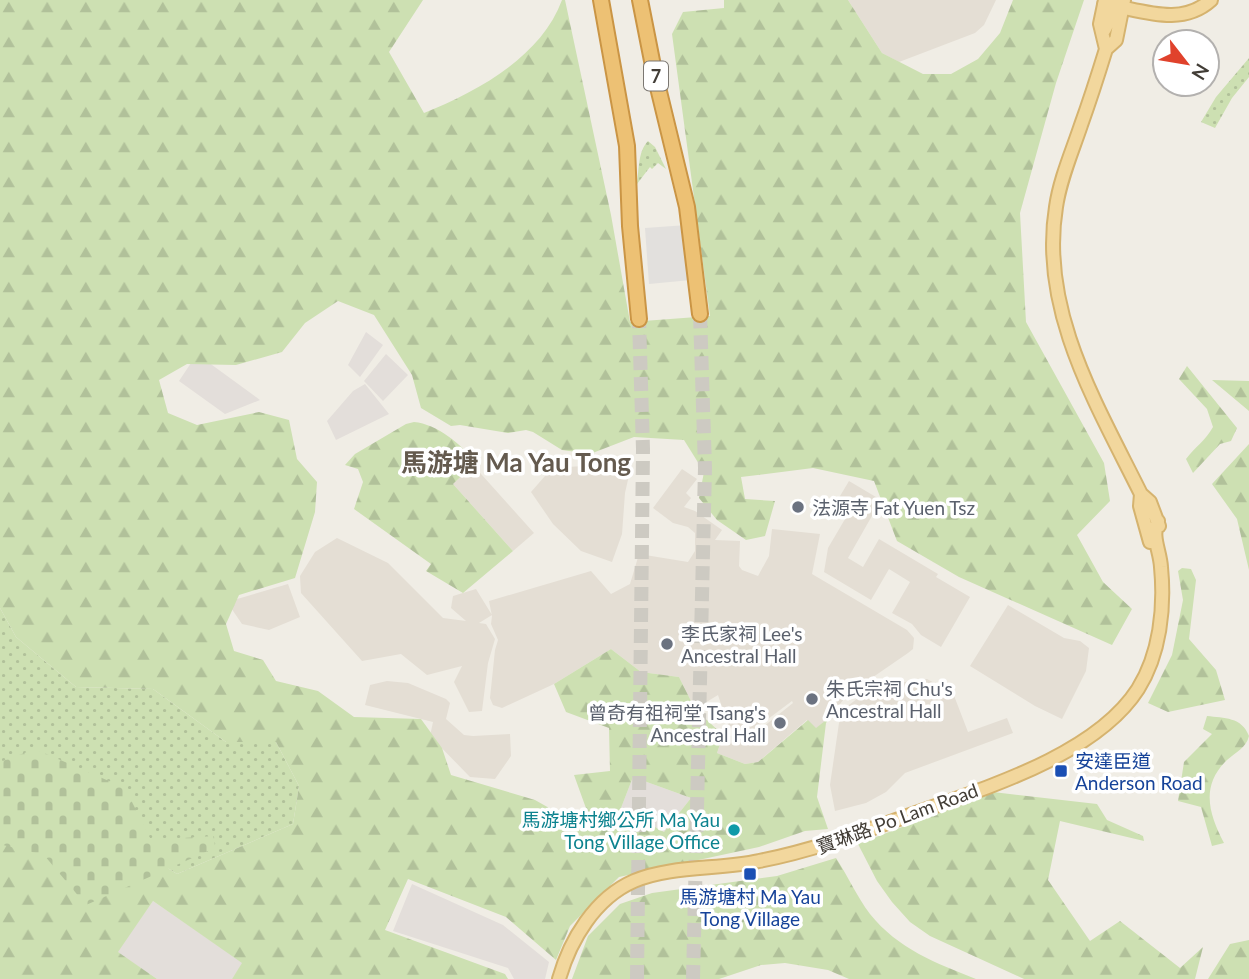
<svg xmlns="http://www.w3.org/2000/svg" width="1249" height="979" font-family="Lato,'Noto Sans TC',sans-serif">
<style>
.residential{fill:#e4ded4}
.industrial{fill:#e3deda}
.grass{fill:url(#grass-dots)}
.forest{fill:url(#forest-firs);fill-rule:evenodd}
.cemetery{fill:url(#cemetery-stones)}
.parking{fill:#e2e0dd}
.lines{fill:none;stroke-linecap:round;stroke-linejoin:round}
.highway-tunnel{stroke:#cdcac2;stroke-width:14;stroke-dasharray:14 7;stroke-linecap:butt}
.major-casing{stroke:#d5b36f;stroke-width:16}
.highway-casing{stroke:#ca9545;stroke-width:18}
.major{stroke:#f2d79d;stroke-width:12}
.highway{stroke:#edc174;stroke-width:14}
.worship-dot{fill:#6b7280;stroke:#fff;stroke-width:2.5}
.transit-dot{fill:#1a4fb4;stroke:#fff;stroke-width:2.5}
.culture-dot{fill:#0f9aa8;stroke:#fff;stroke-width:2.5}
.labels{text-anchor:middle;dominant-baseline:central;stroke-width:7;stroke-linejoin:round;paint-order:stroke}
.shield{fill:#fff;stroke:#7b7772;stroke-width:2}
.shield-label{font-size:18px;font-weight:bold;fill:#423d36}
.worship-label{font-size:19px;fill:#5b616d;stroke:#fff;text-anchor:start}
.transit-label{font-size:19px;fill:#164399;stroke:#fff;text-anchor:start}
.street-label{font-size:19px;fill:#423d36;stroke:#fff}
.culture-label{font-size:19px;fill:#0d838f;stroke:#fff;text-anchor:end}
.district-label{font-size:26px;font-weight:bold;fill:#645a4e;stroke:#fff}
</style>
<defs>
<pattern id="grass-dots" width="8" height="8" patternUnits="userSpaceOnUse" patternTransform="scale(1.75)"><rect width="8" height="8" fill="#cde0b2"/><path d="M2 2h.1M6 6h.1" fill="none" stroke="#b1c19a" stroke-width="1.8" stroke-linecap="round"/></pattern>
<pattern id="forest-firs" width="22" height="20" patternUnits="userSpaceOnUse" patternTransform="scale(1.75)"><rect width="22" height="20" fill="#cde0b2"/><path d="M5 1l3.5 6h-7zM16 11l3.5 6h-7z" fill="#b1c19a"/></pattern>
<pattern id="cemetery-stones" width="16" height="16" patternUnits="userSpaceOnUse" patternTransform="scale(1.75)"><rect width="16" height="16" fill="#cde0b2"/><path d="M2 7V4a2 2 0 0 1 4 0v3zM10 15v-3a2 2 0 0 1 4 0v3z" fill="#b1c19a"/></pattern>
</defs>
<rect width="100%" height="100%" fill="#f0ede5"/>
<path class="residential" d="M848 0H996L984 25 975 33 899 62 882 53Z
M613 458 632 462 625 493 622 534 612 562 581 551 553 524 531 492 552 468 599 465Z
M473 465 534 533 513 551 453 484Z
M682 469 697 479 686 493 691 498 684 507 695 511 722 530 715 540 740 541 739 566 742 570 758 576 769 556 772 529 820 534 812 574 907 630 914 638 913 649 908 653 847 695 830 717 816 729 807 720 758 762 745 764 717 753 723 735 736 736 754 734 793 703 792 701 752 731 742 732 729 728 718 695 695 709 679 677 641 672 611 649 554 684 502 708 493 705 490 698 495 650 498 640 491 624 492 616 489 601 591 571 611 594 630 584 639 554 688 562 695 551V533L688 527 673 523 653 508Z
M849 481 881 500 848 558 863 567 879 539 938 574 936 577 970 597 941 647 921 635 912 624 892 613 910 582 889 569 871 600 824 572 828 548 848 514 834 506Z
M337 538 388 563 443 618 466 621 451 608 453 596 476 589 492 615 479 623 486 624 495 639 488 663 482 711 469 712 454 682 462 666 427 675 401 654 362 661 301 593 300 576 315 552Z
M288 584 300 617 269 630 242 624 227 602Z
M1008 605 1064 638 1080 641 1089 648 1086 671 1062 719 1035 706 970 666Z
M927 679 953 693 968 732 1007 718 1013 733 905 773 886 792 866 803 835 811 830 785 839 723 845 708 874 686Z
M387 681 408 683 446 699 450 703 446 719 464 735 473 736 510 734 511 756 495 779 470 777 430 736 433 722 365 705 370 685Z"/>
<path class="industrial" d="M366 332 383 345 360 377 348 365Z
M197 354 260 400 225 414 179 381Z
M386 354 408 375 383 401 364 381Z
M365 384 389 414 336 440 327 421 353 391Z
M633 777 691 798 664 832 621 808Z
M412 884 503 925 549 962 545 979H514L508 968 393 931Z
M153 901 243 963 232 979H157L117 952Z"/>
<path class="grass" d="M1249 58V77L1232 98 1215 128 1201 122 1216 97Z
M648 141 655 147 666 169 658 163 652 169 650 167 637 184C639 170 638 151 648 141Z
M0 608 16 637 76 687 153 689 226 742H276L299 786 293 824 177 874 128 843 0 794Z"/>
<path class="forest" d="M0 0H423L389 52 424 113C478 91 541 57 562 0H565L611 215 630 322 710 316 672 34 683 12 724 8V0H848L882 53 923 74H951L978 59 1000 33 1013 0H1084L1056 83 1020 213 1026 322 1104 463 1110 501 1077 535 1103 582 1132 609 1112 645 959 577 897 541 874 481 813 468 741 477 745 499 775 501 765 536 746 540 717 520 699 498 704 472 684 440 634 437 590 454 562 450 533 432 526 430 508 433 460 425 451 426 421 408 412 375 374 315 338 301 305 323 282 352 236 365 187 364 159 380 168 413 197 425 259 412 289 420 297 459 317 482 315 512 295 578 239 595 226 624 234 651 263 660 276 681 318 691 354 717 421 719 442 748 451 775 535 800 574 822 587 811 574 775 610 771 609 728 566 712 554 684 611 649 641 672 679 677 695 709 723 735 717 753 745 764 758 762 808 720 816 728 830 717 826 723 817 797 828 829 805 831 759 847 619 877 570 926 556 960 506 917 408 879 385 930 505 974 508 979H232L242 963 153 901 118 952 157 979H0V794L128 843 177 874 293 824 299 786 276 742H226L153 689 76 687 16 637 0 608ZM633 777 691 798 664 832 621 808Z
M1187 366 1237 428 1231 441 1220 444 1193 473 1186 459C1195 447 1206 440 1213 427L1207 409 1179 379Z
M1212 380 1249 381V411Z
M414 422C437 424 461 444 474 461L473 465 453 484 513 551 463 593 426 571 431 564 354 509 363 482 358 469 345 465 355 454 406 424Z
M1249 444V570L1237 519 1212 484Z
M1182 568 1191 569 1196 580 1189 639 1216 670 1225 700 1168 712 1148 703 1172 655 1183 600 1178 571Z
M1207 716C1224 718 1242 717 1249 736 1246 748 1236 752 1227 760 1200 786 1209 814 1224 843L1212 846 1201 807 1178 801 1184 762 1212 734 1203 729Z
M993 792 1097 804 1107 820 1143 836 1144 841 1060 821 1048 880 1090 941 1120 921 1180 968 1203 947 1195 979H1024L930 936 910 922 892 902 877 881 858 844Z
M836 858C848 876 857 897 870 914 898 949 936 963 976 979H849L828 970 785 963 761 965 719 979H572L588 936 620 904 652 893 777 876Z
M1249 940V979H1208L1230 944Z"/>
<path class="cemetery" d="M35 749 125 788 151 840 214 836 215 848 86 905 44 855 3 845 0 850V762Z"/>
<path class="parking" d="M687 225 691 280 649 284 645 228Z"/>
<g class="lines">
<path class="highway-tunnel" d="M637 979 643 449 639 319
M693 979 705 468 700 314"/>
<defs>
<path id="major" d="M1105 0 1100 24 1106 49
M1124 0 1116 40 1106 49C1098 75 1090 100 1081 125 1072 152 1060 179 1056 207 1039 310 1097 405 1141 494L1150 502 1159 526
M1104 4C1140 9 1180 28 1211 0
M1103 32C1111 22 1109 10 1117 0
M1141 494 1140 506 1150 542
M559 979C570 940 595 898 634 881 672 865 719 870 759 861 811 851 860 833 910 815 982 789 1095 756 1138 689 1160 654 1165 608 1161 567 1160 550 1151 537 1158 521"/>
<path id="highway" d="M601 0 627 146 630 226 639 319
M640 0 654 71 687 207 700 314"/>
</defs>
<use href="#major" class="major-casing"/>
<use href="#highway" class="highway-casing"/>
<use href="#major" class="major"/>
<use href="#highway" class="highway"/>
</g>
<g class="worship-dot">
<circle cx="798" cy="507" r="7"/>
<circle cx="667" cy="644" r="7"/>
<circle cx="812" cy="699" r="7"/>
<circle cx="780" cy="723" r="7"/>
</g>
<g class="transit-dot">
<rect x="1054" y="764" width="14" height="14" rx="3.5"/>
<rect x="743" y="867" width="14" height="14" rx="3.5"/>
</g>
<circle class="culture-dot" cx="734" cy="830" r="7"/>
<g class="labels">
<rect class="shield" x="644" y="61.5" width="24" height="29" rx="5"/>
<g class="shield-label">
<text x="656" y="76">7</text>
</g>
<g class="worship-label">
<text x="812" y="507">法源寺 Fat Yuen Tsz</text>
<text x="681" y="633">李氏家祠 Lee's<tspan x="681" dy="22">Ancestral Hall</tspan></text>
<text x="826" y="688">朱氏宗祠 Chu's<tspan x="826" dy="22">Ancestral Hall</tspan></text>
<text x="766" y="712" text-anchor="end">曾奇有祖祠堂 Tsang's<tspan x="766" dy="22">Ancestral Hall</tspan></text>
</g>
<g class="transit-label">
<text x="1075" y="760">安達臣道<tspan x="1075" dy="22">Anderson Road</tspan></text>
<text x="750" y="896" text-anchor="middle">馬游塘村 Ma Yau<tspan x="750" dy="22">Tong Village</tspan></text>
</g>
<g class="street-label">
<text transform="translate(897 818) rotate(-20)">寶琳路 Po Lam Road</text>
</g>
<g class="culture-label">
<text x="720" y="819">馬游塘村鄉公所 Ma Yau<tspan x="720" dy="22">Tong Village Office</tspan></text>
</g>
<g class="district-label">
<text x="516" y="462">馬游塘 Ma Yau Tong</text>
</g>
</g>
<g transform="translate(1186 63) rotate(121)"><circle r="33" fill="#ffffff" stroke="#b3b1af" stroke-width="2"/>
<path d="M0-5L12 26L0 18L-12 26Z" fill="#e0422c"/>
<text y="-10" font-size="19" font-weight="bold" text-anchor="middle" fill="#423d36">N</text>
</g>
</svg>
